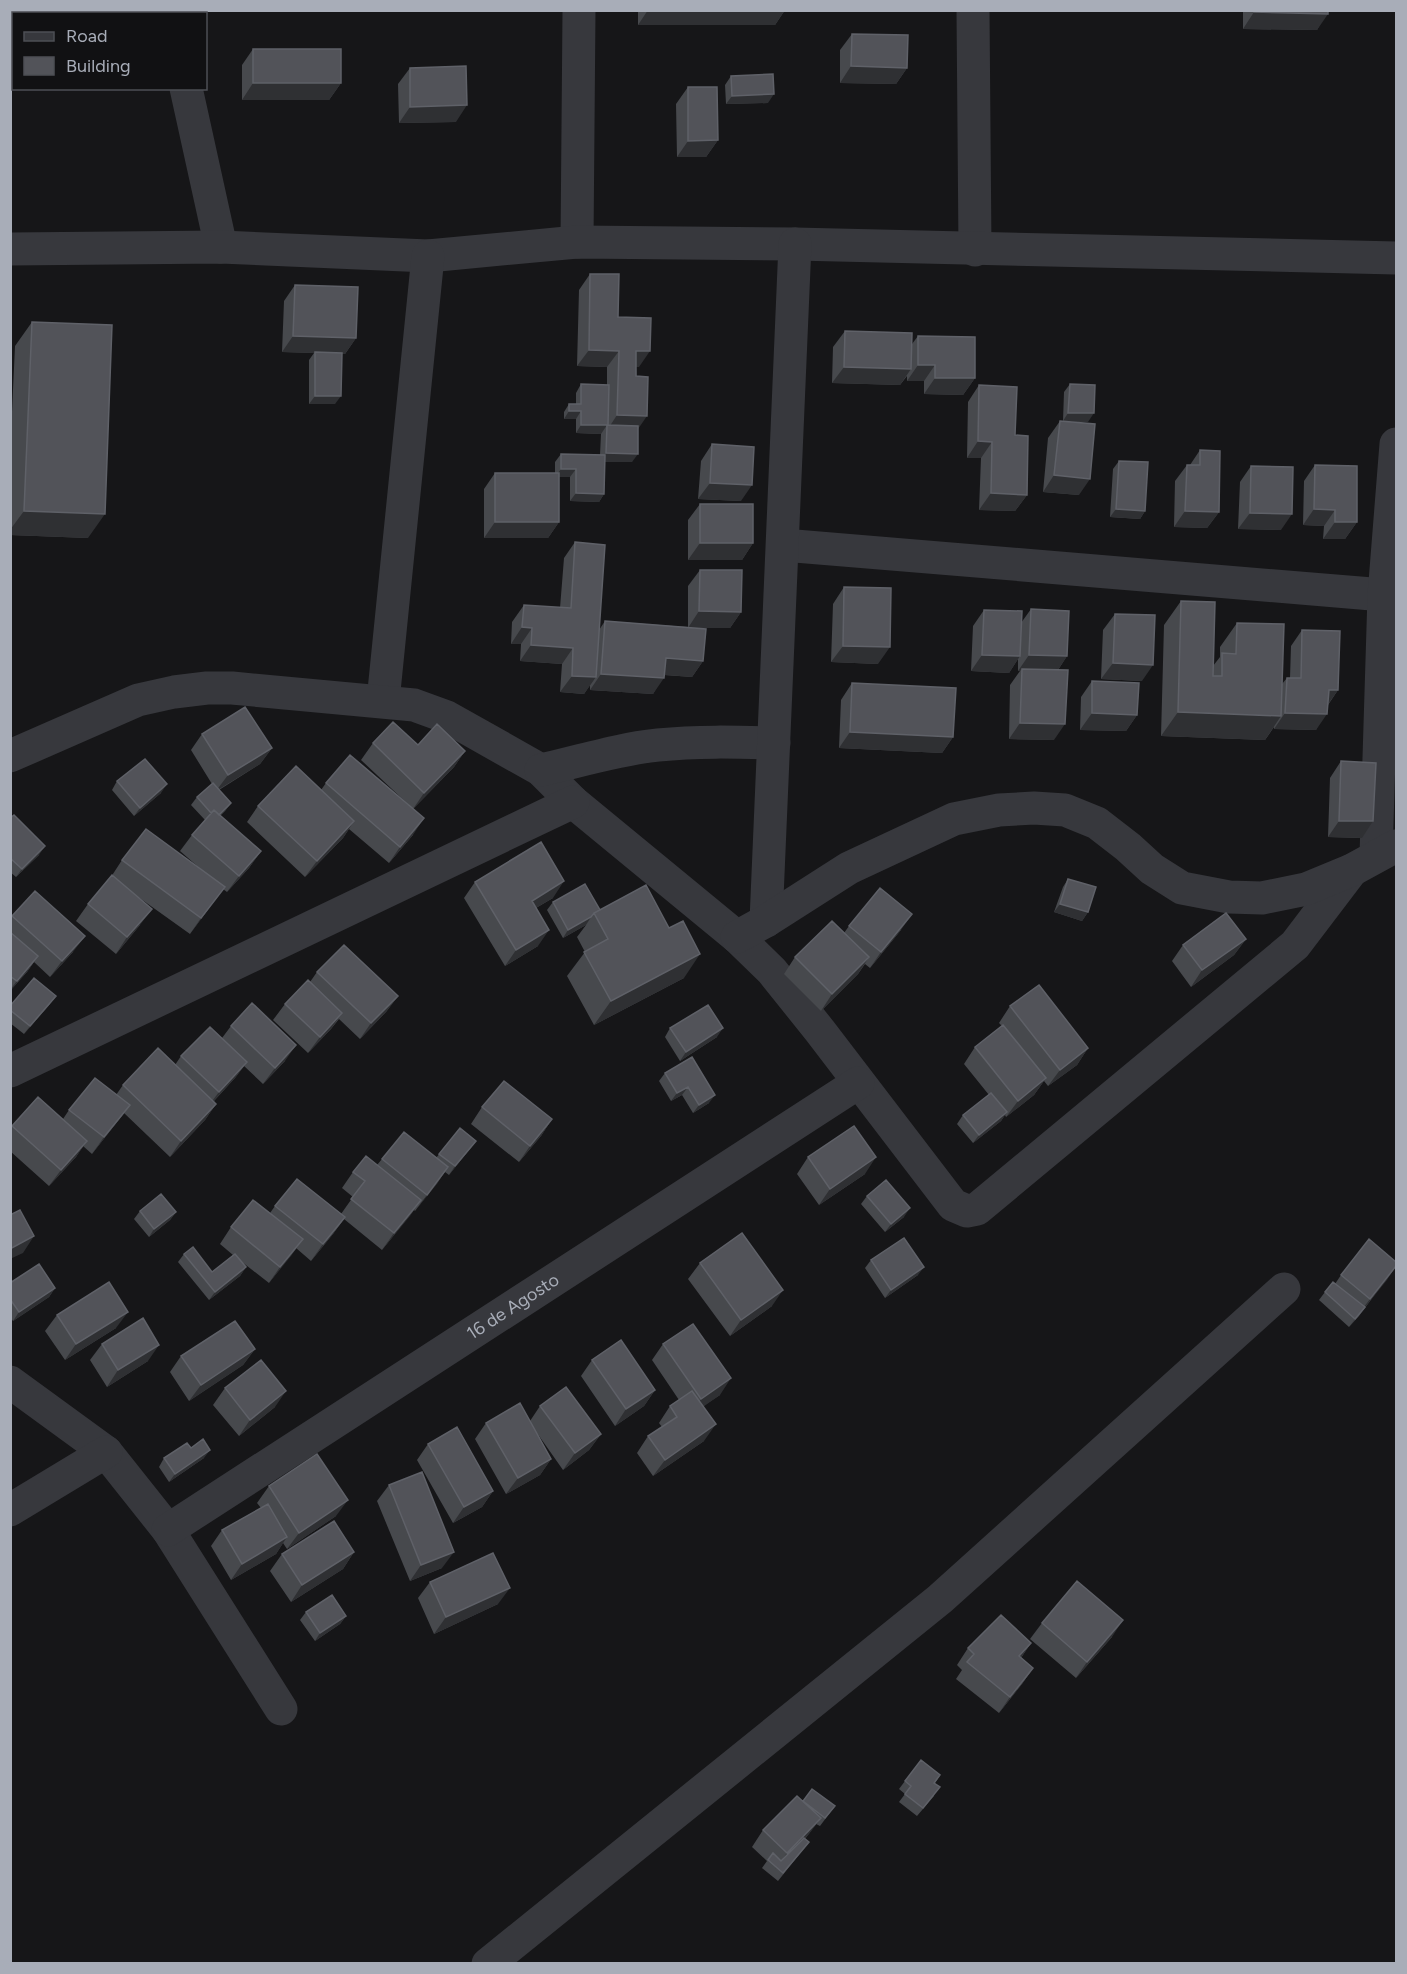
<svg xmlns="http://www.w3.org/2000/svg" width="1407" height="1974" font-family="Figtree,sans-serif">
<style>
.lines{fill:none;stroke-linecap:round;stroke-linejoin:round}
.minor{stroke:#37383d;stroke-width:33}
.wall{fill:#47494d}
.shaded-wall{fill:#2f3033}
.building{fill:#525359;stroke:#5f6168;stroke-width:1.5}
.labels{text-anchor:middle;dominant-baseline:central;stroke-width:4.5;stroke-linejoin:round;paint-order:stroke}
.street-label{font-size:18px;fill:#a8adb8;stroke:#111113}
</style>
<rect width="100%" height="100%" fill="#161618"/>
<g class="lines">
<g class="minor">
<path d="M169 10V14"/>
<path d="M973 10 975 250"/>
<path d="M186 88 221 247"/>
<path d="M577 242 579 10"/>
<path d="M10 249 221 247 428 256 577 242 795 244 1396 258"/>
<path d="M783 545 1384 595"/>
<path d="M383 701 428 256"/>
<path d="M10 756 138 700 174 692 207 688H232L414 705 447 717 541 770 573 802 737 937 772 971 820 1031 953 1205 967 1211 977 1209 1295 945 1352 870"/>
<path d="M541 770C580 761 619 749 658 745 697 741 735 742 774 743"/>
<path d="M1376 856 1384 595 1396 444"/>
<path d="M766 921 795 244"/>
<path d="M737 937 766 921 849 868 954 819 999 810 1034 808 1065 810 1097 823 1128 847 1152 869 1182 888 1229 897 1262 898 1306 889 1352 870 1396 846"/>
<path d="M10 1071 573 802"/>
<path d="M10 1382 106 1452 168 1530 281 1709"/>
<path d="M10 1510 106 1452"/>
<path id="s1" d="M168 1530 858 1083"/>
<path d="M488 1964 940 1599 1284 1289"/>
</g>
</g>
<path class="wall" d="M638 10H785L775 25H638Z
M1243 10H1328L1317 30 1243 29Z
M852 34 907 68 896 84 840 83V50Z
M253 49 341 83 329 100H242V65Z
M410 68 456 122 399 123 398 84Z
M731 76 768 103 726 104 725 85Z
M688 87 718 140 706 157H677L676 104Z
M590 274 618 317 639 367H636L638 429 632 462H605L604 494 599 502 570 501V477H559V522L548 538H484V489L495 473H555V462L561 454 600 455 601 434 576 433V419H564V412L569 404H576V393L581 384 607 385V367L577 366 579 290Z
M295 285 356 338 345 354H342L335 404H309V360L314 353 282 352 284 301Z
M32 322 88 538 10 535V455L15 346Z
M845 331 912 344 918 336 975 378 963 395 924 394V381H907V376L900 385 832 383 833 347Z
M1070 384 1088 422 1063 421 1064 392Z
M979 385 1015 435 1027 495 1015 511 979 510 981 458H967L968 402Z
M1060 421 1079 495 1043 492 1048 438Z
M712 444 741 501 698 499 701 461Z
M1200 450 1219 512 1207 528 1174 527 1175 481 1187 465H1190Z
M1119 461 1145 511 1140 519 1110 517 1113 469Z
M1315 465 1357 522 1345 539H1323L1324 526 1303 525 1304 481Z
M1251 466 1281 530 1238 529 1240 482Z
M700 504 753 543 742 560H688V520Z
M575 542 599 630 605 621 688 627V586L700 570 741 612 730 628H692L703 661 692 677 664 675 653 694 590 690V685L584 694 560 692 562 664 520 661 521 644H511L512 622 524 605 560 608 564 558Z
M844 587 878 664 831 662 833 604Z
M1181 601 1213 666 1220 657V647L1237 623 1282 684 1287 678H1290L1291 646 1302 630 1338 690 1328 705 1316 730 1274 729V727L1265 740 1161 736 1164 625Z
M1031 609 1067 656 1058 670 1054 740 1009 739 1010 685 1020 671H1018V659L1009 673 971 671 973 626 984 610 1021 623Z
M1115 614 1142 681 1101 679 1103 630Z
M1092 681 1137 715 1126 731 1080 730 1081 697Z
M852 683 953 737 942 753 839 748 841 700Z
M202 734 272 748 260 764 219 790 231 803 225 811 220 816 261 851 249 868 227 892 223 889 190 934 134 894 140 925 116 954 76 921 88 904 111 877 122 860 203 871 180 851 192 835 205 820 191 805 197 797 212 784 191 750Z
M373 743 418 745 465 751 454 767 413 809V835L389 863 349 829 343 838 305 877 247 822 258 806 321 790 326 783 410 806 361 760Z
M1341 761 1362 838 1328 837 1330 778Z
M117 781 161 793 134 816 112 790Z
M10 818 39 855 16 877 10 872Z
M1068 879 1088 912 1082 921 1054 912 1063 887Z
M475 882 553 898 536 908 538 946 505 966 464 898Z
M553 902 600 910 684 978 594 1025 567 976 585 952 577 937 586 925 563 938 547 910Z
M12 916 73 952 50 977 34 962 27 972 10 991V919Z
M849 926 901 930 870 968 865 964 858 974 821 1011 784 974 795 957 844 933Z
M1246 939 1234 955 1191 987 1172 961 1183 945Z
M317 972 398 996 386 1012 360 1039 339 1019 331 1029 308 1053 273 1020 285 1004 310 982Z
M50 1004 24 1034 10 1023V1006Z
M1010 1006 1088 1048 1077 1065 1048 1086 1044 1081 1034 1095 1006 1117 1005 1115 1001 1121 973 1143 957 1124 963 1115 989 1095 964 1064 975 1047 1002 1026 999 1023Z
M231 1026 285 1061 263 1084 244 1066 235 1078 214 1101 216 1104 205 1120 170 1157 124 1113 92 1154 83 1146 76 1157 49 1186 10 1151V1128L12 1126 63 1119 69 1110 116 1095 123 1085 175 1065 181 1056 222 1038Z
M670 1028 717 1037 680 1061 665 1037Z
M692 1057 709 1103 693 1113 682 1095 671 1101 659 1081 665 1073Z
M482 1107 552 1119 541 1136 519 1162 471 1124Z
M460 1128 476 1141 449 1175 445 1172 415 1211 414 1210 382 1250 344 1219 333 1234 311 1261 296 1248 269 1283 242 1262 246 1267 240 1276 209 1300 178 1262 184 1254 212 1272 233 1255 220 1244 231 1227 270 1213 275 1206 341 1214 353 1197 342 1188 353 1172 377 1165 382 1159 436 1158Z
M808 1157 865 1174 819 1205 797 1174Z
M867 1196 904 1217 885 1232 861 1204Z
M140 1211 176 1212 170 1220 149 1237 134 1219Z
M871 1260 918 1275 885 1298 865 1268Z
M700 1263 772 1306 730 1336 688 1279Z
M1396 1266 1359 1316 1349 1327 1319 1300 1325 1292 1335 1284 1341 1275Z
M10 1283 55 1288 49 1297 13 1321 10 1317Z
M57 1315 116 1328 65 1360 45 1331Z
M102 1344 148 1361 107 1387 90 1360Z
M663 1344 720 1395 703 1406 704 1441 653 1476 637 1453 648 1436 662 1427 659 1423 670 1406 679 1400 652 1360Z
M255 1349 243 1365 189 1401 170 1372 181 1356Z
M592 1360 655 1390 644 1406 615 1426 581 1376Z
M225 1388 275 1407 239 1436 213 1405Z
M540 1406 601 1434 589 1450 563 1470 537 1433 551 1459 540 1475 506 1494 475 1439 486 1423 530 1421Z
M428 1444 493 1491 482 1507 453 1523 417 1460Z
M164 1458H204L169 1482 159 1467Z
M389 1485 442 1568 410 1581 377 1501Z
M269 1486 336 1516 287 1549 283 1543 276 1554 231 1580 211 1546 222 1530 261 1508 257 1503Z
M354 1552 343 1569 291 1602 270 1571 282 1554Z
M430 1582 498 1604 434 1634 418 1598Z
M306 1612 346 1616 340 1624 315 1641 300 1620Z
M1042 1623 1112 1637 1076 1678 1030 1639Z
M1031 1643 1021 1658 1033 1668 1022 1684 999 1713 956 1679 962 1670 957 1665 968 1648Z
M940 1775 935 1783 934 1796 917 1816 899 1802 905 1794 899 1789 905 1781Z
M802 1801 835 1806 820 1826 816 1824 805 1839 809 1842 778 1881 762 1868 767 1861 752 1847 763 1830Z"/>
<path class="shaded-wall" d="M648 10H785L775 25H638Z
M1254 12 1328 14 1317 30 1243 29Z
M851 66 907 68 896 84 840 83Z
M253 83H341L329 100H242Z
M774 94 768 103 726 104 732 96Z
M467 105 456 122 399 123 410 107Z
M718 140 706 157H677L688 141Z
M293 336 356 338 345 354 315 353V352L314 353 282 352Z
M589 350 619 351 607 367 577 366Z
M636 351H650L639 367H625Z
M918 365H935L924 381H907Z
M844 367 911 369 900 385 832 383Z
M935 378H975L963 395 924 394Z
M315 396H341L335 404H309Z
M569 411H581L576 419H564Z
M1068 413H1094L1088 422 1063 421Z
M617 415 647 416 636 432H606Z
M581 425H607L601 434 576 433Z
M978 441 992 442 981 458H967Z
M606 453 638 454 632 462H600Z
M561 469H576L570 477H555Z
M1054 475 1090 479 1079 495 1043 492Z
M710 483 752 485 741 501 698 499Z
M576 493 604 494 599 502 570 501Z
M991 493 1027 495 1015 511 979 510Z
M1116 509 1145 511 1140 519 1110 517Z
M1314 509 1335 510 1324 526 1303 525Z
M24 511 105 514 88 538 10 535V530Z
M1185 511 1219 512 1207 528 1174 527Z
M1250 513 1292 514 1281 530 1238 529Z
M495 522H559L548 538H484Z
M1335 522H1357L1345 539H1323Z
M700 543H753L742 560H688Z
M699 611 741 612 730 628H688Z
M522 627 532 628 521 644H511Z
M531 645 573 648 562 664 520 661Z
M843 646 890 647 878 664 831 662Z
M982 655 1020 656 1009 673 971 671Z
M1029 655 1067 656 1056 673 1022 669 1020 671H1018Z
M666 658 703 661 692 677 654 674Z
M1113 663 1153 665 1142 681 1101 679Z
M601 674 664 678 653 694 590 690Z
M572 676 596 677 584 694 560 692Z
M1329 690H1338L1326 707Z
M1178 712 1281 716 1265 740 1161 736Z
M1092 713 1137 715 1126 731 1080 730Z
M1285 713 1327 714 1316 730 1274 729Z
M1020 723 1065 724 1054 740 1009 739Z
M850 732 953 737 942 753 839 748Z
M272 748 260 764 216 791 228 775Z
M465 751 454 767 413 809 424 793Z
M167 784 161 793 134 816 140 808Z
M231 803 225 811 210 826 216 817Z
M424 818 413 835 389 863 400 847Z
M354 821 343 838 305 877 317 861Z
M1339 821H1373L1362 838 1328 837Z
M45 846 39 855 16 877 22 869Z
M261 851 249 868 227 892 239 876Z
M564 881 553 898 520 917 532 901Z
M225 887 213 903 190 934 201 918Z
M1060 904 1088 912 1082 921 1054 912Z
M152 909 140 925 116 954 127 937Z
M912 914 901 930 870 968 881 952Z
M591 917 586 925 563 938 568 930Z
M549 930 538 946 505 966 516 950Z
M85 936 73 952 50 977 62 961Z
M1246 939 1234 955 1191 987 1202 970Z
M700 954 684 978 594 1025 611 1001Z
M38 956 27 972 10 991V990L17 981Z
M869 957 858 974 821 1011 832 994Z
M56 996 50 1004 24 1034 30 1026Z
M398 996 386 1012 360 1039 371 1023Z
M342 1013 331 1029 308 1053 320 1037Z
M723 1028 717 1037 680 1061 686 1052Z
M296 1045 285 1061 263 1084 275 1068Z
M1088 1048 1077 1065 1048 1086 1060 1070Z
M247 1062 235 1078 207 1108 219 1092Z
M1046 1078 1034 1095 1006 1117 1018 1101Z
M688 1087 682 1095 671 1101 677 1093Z
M715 1095 709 1103 693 1113 699 1105Z
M216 1104 205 1120 170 1157 181 1141Z
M130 1105 118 1121 92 1154 104 1137Z
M1007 1112 1001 1121 973 1143 979 1135Z
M552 1119 541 1136 519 1162 530 1146Z
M87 1141 76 1157 49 1186 61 1170Z
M476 1141 470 1149 449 1175 455 1166Z
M876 1157 865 1174 819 1205 830 1189Z
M448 1167 437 1184 415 1211Z
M421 1200 410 1216 382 1250 394 1233Z
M910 1208 904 1217 885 1232 891 1224Z
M176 1212 170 1220 149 1237 154 1229Z
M345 1217 333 1234 311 1261 323 1244Z
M34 1236 23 1253 10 1259V1249Z
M303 1239 291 1256 269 1283 280 1267Z
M1396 1266 1387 1280 1349 1327 1370 1299Z
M246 1267 240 1276 209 1300 215 1292Z
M924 1267 918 1275 885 1298 891 1290Z
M55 1288 49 1297 13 1321 19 1312Z
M783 1290 772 1306 730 1336 741 1320Z
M128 1312 116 1328 65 1360 76 1344Z
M159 1345 148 1361 107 1387 118 1370Z
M255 1349 243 1365 189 1401 201 1385Z
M731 1378 720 1395 690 1416 701 1399Z
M655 1390 644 1406 615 1426 626 1409Z
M286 1391 275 1407 239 1436 250 1420Z
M716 1424 704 1441 653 1476 665 1460Z
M601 1434 589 1450 563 1470 575 1453Z
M210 1450 204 1458 169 1482 175 1474Z
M551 1459 540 1475 506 1494 518 1478Z
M493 1491 482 1507 453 1523 464 1507Z
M348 1500 336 1516 287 1549 299 1533Z
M287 1537 276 1554 231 1580 242 1564Z
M354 1552 343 1569 291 1602 302 1585Z
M454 1552 442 1568 410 1581 421 1565Z
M510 1588 498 1604 434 1634 446 1617Z
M346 1616 340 1624 315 1641 320 1633Z
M1123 1620 1112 1637 1076 1678 1087 1662Z
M1031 1643 1020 1659 1019 1656Z
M1033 1668 1022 1684 999 1713 1010 1697Z
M821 1818 809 1834 775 1869 787 1853Z"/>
<path class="building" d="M1254 10H1328V14L1254 12Z
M852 34 908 35 907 68 851 66Z
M253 49H341V83H253Z
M466 66 467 105 410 107V68Z
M773 74 774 94 732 96 731 76Z
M688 87H717L718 140 688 141Z
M590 274H619L618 317 651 318 650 351H636V376L648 377 647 416 617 415 619 351 589 350Z
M295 285 358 287 356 338 293 336Z
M32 322 112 325 105 514 24 511Z
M845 331 912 333 911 369 844 367Z
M918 336 975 337V378H935V365H918Z
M315 352 342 353 341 396H315Z
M581 384 609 385 608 425 638 426V454L606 453 607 425H581V411H569V404H581Z
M1070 384 1095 385 1094 413H1068Z
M979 385 1017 387 1015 435 1028 436 1027 495 991 493 992 442 978 441Z
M1060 421 1095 424 1090 479 1054 475Z
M712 444 754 447 752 485 710 483Z
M1200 450 1220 451 1219 512 1185 511 1187 465H1200Z
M561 454 605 455 604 494 576 493V469H561Z
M1119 461 1148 462 1145 511 1116 509Z
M1315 465 1357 466V522H1335V510L1314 509Z
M1251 466 1293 467 1292 514 1250 513Z
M495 473H559V522H495Z
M700 504H753V543H700Z
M575 542 605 545 596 677 572 676 573 648 531 645 532 628 522 627 524 605 571 608Z
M700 570H742L741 612 699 611Z
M844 587 891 588 890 647 843 646Z
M1181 601 1215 602 1213 676H1222V653L1236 654 1237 623 1284 624 1281 716 1178 712Z
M1031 609 1069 611 1067 656 1029 655Z
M984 610 1022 611 1020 656 982 655Z
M1115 614 1155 615 1153 665 1113 663Z
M605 621 706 629 703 661 666 658 664 678 601 674Z
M1302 630 1340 631 1338 690H1329L1327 714 1285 713 1287 678H1301Z
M1022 669 1068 670 1065 724 1020 723Z
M1092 681 1139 683 1137 715 1092 713Z
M852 683 956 688 953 737 850 732Z
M245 707 272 748 228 775 202 734Z
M393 722 418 745 437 724 465 751 424 793 373 743Z
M350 755 424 818 400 847 326 783Z
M145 759 167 784 140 808 117 781Z
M1341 761 1376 763 1373 821H1339Z
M296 766 354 821 317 861 258 806Z
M213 783 231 803 219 815 214 810 211 813 197 797Z
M214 810 261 851 239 876 192 835Z
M14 815 45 846 22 869 10 858V818Z
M146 829 225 887 201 918 122 860Z
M541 842 564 881 532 901 549 930 516 950 475 882Z
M112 875 152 909 127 937 88 904Z
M1068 879 1096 887 1088 912 1060 904Z
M585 884 600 910 594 913 591 917 568 930 553 902Z
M646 885 669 928 683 921 700 954 611 1001 584 952 608 939 594 913Z
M880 888 912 914 881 952 849 926Z
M35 891 85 936 62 961 12 916Z
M1226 913 1246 939 1202 970 1183 945Z
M832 921 869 957 832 994 795 957Z
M10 932 38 956 17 981 10 976Z
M344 945 398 996 371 1023 317 972Z
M34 978 56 996 30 1026 10 1010V1006Z
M308 980 342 1013 320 1037 285 1004Z
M1039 985 1088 1048 1060 1070 1010 1006Z
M252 1003 296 1045 275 1068 231 1026Z
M708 1005 723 1028 686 1052 670 1028Z
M1003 1025 1046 1078 1018 1101 975 1047Z
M210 1027 247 1062 219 1092 181 1056Z
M158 1048 216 1104 181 1141 123 1085Z
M692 1057 715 1095 699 1105 688 1087 677 1093 665 1073Z
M95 1078 130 1105 104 1137 69 1110Z
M504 1081 552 1119 530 1146 482 1107Z
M991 1093 1007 1112 979 1135 963 1115Z
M38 1097 87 1141 61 1170 12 1126Z
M854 1126 876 1157 830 1189 808 1157Z
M460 1128 476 1141 455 1166 439 1154Z
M404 1132 448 1167 427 1195 382 1159Z
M366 1156 421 1200 394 1233 351 1199 365 1181 353 1172Z
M297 1179 345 1217 323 1244 275 1206Z
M886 1180 910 1208 891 1224 867 1196Z
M161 1194 176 1212 154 1229 140 1211Z
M253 1200 303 1239 280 1267 231 1227Z
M20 1210 34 1236 10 1249V1215Z
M742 1233 783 1290 741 1320 700 1263Z
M904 1238 924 1267 891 1290 871 1260Z
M1369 1239 1396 1262V1266L1370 1299 1341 1275Z
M193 1247 212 1272 235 1254 246 1267 215 1292 184 1254Z
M39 1264 55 1288 19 1312 10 1299V1283Z
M109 1282 128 1312 76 1344 57 1315Z
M1333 1282 1365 1307 1355 1319 1325 1292Z
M143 1318 159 1345 118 1370 102 1344Z
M235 1321 255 1349 201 1385 181 1356Z
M693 1324 731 1378 701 1399 663 1344Z
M621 1340 655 1390 626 1409 592 1360Z
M261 1360 286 1391 250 1420 225 1388Z
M566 1387 601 1434 575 1453 540 1406Z
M692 1391 716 1424 665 1460 648 1436 677 1417 670 1406Z
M520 1403 551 1459 518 1478 486 1423Z
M457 1427 493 1491 464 1507 428 1444Z
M203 1439 210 1450 175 1474 164 1458 187 1443 191 1448Z
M317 1454 348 1500 299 1533 269 1486Z
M422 1472 454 1552 421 1565 389 1485Z
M268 1504 287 1537 242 1564 222 1530Z
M334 1521 354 1552 302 1585 282 1554Z
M493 1553 510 1588 446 1617 430 1582Z
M1077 1581 1123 1620 1087 1662 1042 1623Z
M332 1595 346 1616 320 1633 306 1612Z
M1001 1615 1031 1643 1019 1656 1033 1668 1010 1697 967 1662 974 1654 968 1648Z
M921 1760 940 1775 934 1783 940 1787 923 1808 905 1794 911 1786 905 1781Z
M812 1789 835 1806 825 1818 803 1801Z
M797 1796 821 1818 787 1853 763 1830Z
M804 1838 809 1842 783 1873 768 1860 773 1853 781 1861Z"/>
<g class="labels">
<g class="street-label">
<text stroke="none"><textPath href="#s1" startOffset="411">16 de Agosto</textPath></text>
</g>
</g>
<rect width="1407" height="1974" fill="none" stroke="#a8adb8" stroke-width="24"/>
<rect x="12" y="12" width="195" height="78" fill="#111113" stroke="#4d4f55" stroke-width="1.5"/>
<rect x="24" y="32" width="30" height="9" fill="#37383d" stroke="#4d4f55" stroke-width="1.5"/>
<text x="66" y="42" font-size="18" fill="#a8adb8">Road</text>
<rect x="24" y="57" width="30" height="18" fill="#525359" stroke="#4d4f55" stroke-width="1.5"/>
<text x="66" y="72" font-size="18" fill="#a8adb8">Building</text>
</svg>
